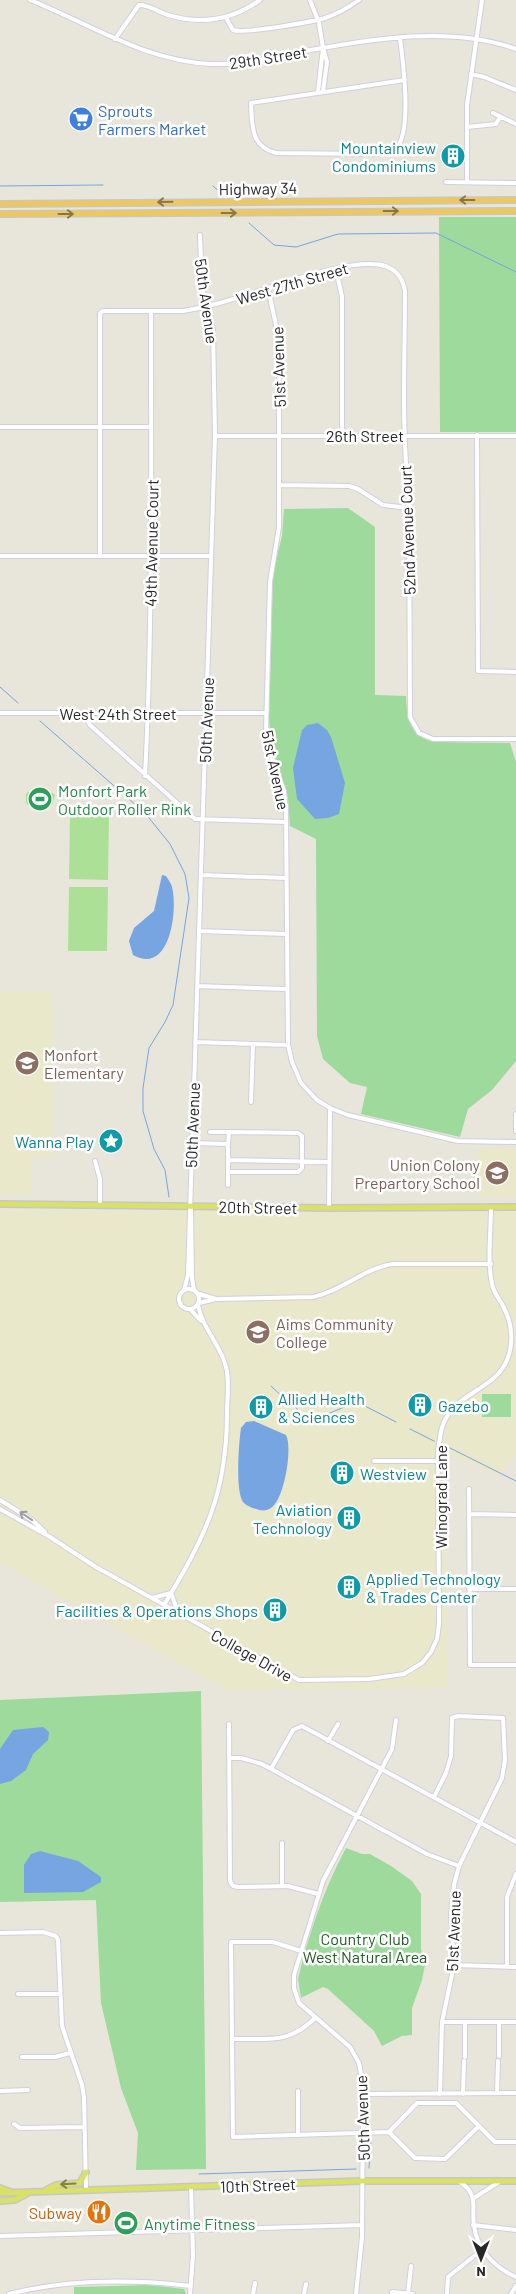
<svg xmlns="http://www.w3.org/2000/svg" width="516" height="2294" font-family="Barlow,sans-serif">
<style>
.education{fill:#e9e8ca}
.green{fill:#9dda9b}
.pitch{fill:#ace097}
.water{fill:#76a5e1}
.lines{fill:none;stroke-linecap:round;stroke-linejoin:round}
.stream{stroke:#76a5e1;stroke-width:1}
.minor-casing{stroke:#d1cfdf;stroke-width:6}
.major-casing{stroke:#c7c7c7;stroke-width:8}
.highway-casing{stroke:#c7c7c7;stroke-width:8}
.minor{stroke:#fff;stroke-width:4}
.major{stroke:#d9e166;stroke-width:5}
.highway{stroke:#edc760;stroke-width:5.5}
.oneway{stroke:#8a7744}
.oneway2{stroke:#9e9e9e}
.oneway3{stroke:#808446}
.labels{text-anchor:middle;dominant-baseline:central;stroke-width:5;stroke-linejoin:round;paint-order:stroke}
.street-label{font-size:16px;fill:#272727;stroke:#fff}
.shop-label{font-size:16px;fill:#366cbe;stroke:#fff;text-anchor:start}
.culture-label{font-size:16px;fill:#0d838f;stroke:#fff;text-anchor:end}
.leisure-label{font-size:16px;fill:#27864d;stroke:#fff;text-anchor:start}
.education-label{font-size:16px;fill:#785e54;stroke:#fff;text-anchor:start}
.park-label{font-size:16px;fill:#205b25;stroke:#fff}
.food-label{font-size:16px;fill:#c56008;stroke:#fff;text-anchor:end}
</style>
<rect width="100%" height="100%" fill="#e8e6da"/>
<path class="education" d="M0 992 53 993V1159L32 1156 31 1196 0 1193Z
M477 1148H516V1197H478Z
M0 1210 319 1213 516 1212V1455L498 1476 445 1451 448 1688 226 1690 0 1563Z"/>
<path class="green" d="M439 217H516V432H440Z
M348 508 375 527V695L406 696C407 718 410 739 436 742L510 743 516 762V1061L492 1090 468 1109 460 1137 361 1114 367 1087 350 1083 323 1059 317 1036 316 839 290 826 288 798 271 742 269 719 273 573 282 536 284 509Z
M482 1394H511V1417H482Z
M201 1691 206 2169 136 2170 138 2133 121 2088 101 2003 96 1900 0 1902V1700Z
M346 1848 362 1854H370L391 1866 412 1881 421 1894V1949L425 1965 422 1980 412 2008V2035L402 2036 382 2046 374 2031 328 1989 323 1987 301 1998 298 1979C309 1933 324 1889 346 1848Z
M148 2285 184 2289 186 2294H74V2287Z"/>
<path class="pitch" d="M28 792 53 793 55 795 52 805H28L26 803V794Z
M70 815 109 816 108 880 69 879Z
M69 887H108L107 951H68Z"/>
<path class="water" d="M318 723 327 730 331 737 345 783 339 814 328 818 315 819 297 799 293 768 302 730 307 725Z
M162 875 166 876C168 879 171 883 172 887 178 910 170 976 133 955L129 941 134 928 154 911Z
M254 1421 286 1435C293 1448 284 1500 271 1508 267 1511 261 1511 256 1509 252 1508 245 1505 243 1502 235 1491 239 1441 241 1428L246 1422Z
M43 1727 49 1732 48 1740 33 1754 26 1770 11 1781 0 1784V1749L13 1730Z
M40 1851 78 1861 101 1877V1882L83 1892 24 1893V1865L31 1854Z"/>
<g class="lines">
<path class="stream" d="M0 186 103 185
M213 186 221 193
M249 223 274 245 296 247 338 234 436 233 516 272
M0 687 18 703
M40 721 145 813 170 844 185 874 189 898 173 1005 165 1022 149 1048 143 1088V1111L154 1149 165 1170 169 1197
M271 1386 288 1402 295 1405 298 1411
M365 1406 396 1422
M323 1416 356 1402
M410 1429 434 1441
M444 1445 516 1481
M369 2168 371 2140
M199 2174 356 2169"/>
<defs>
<path id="minor" d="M30 0C90 24 145 61 211 64 243 65 274 57 305 51 372 39 450 25 516 49
M310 0 319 23 323 48 318 92
M226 18 233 30C244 34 311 22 325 18 337 14 348 8 359 0
M400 38C403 62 413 134 395 150L374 154 276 153C251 147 252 126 251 103L405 80
M115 39 139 5C150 5 158 12 168 15 201 25 232 20 260 0
M323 48 327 62 323 91
M471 74 484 77 516 90
M493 113 516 124
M467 127 496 124 500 117
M467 181V105L482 0
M446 182 516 183
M336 269 342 297V435
M268 288 279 339V527L270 582 266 731 271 755 284 791 286 811 288 1045 292 1062 301 1083 317 1100 330 1108 348 1115 458 1141 516 1142
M0 427H151
M477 435 478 671 516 672
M215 436H516
M279 485 349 486 358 489 383 505 409 508
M0 556H211
M100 556V313L103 311H183L199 308C243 301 345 254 385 266 397 270 403 279 405 291 405 359 401 429 409 496L410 717 419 733 433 739H516
M0 713H265
M84 713 90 725 195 819 286 822
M145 776C153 621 151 466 151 311
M201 875 286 878
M199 931 287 934
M197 986 287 989
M195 1042 288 1045
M251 1102 253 1044
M516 1114V1131
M210 1132H229
M192 1143 228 1144 229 1132 298 1133 302 1136V1168L298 1172H228
M228 1144V1160L329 1162
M95 1161 100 1179V1204
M228 1185V1160
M191 1208 192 1278 194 1290
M329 1208 330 1108
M179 1299a10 10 0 1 1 20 0a10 10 0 1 1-20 0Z
M184 1290 188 1275 215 436 213 328 202 289 200 235
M199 1294 216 1299
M199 1303 216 1299 313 1297C342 1291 364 1268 393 1264H491
M190 1309 201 1321
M374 1461H439
M469 1489 470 1665H516
M0 1500 32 1520 45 1532
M0 1509 50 1537 96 1567 299 1680 369 1679 404 1674 422 1663 431 1652 437 1639 439 1624 438 1450C440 1440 440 1429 445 1420 459 1392 495 1389 507 1360 514 1343 512 1323 504 1308 500 1299 494 1294 492 1284 487 1260 491 1232 491 1207
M469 1514 516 1515
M469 1589H516
M152 1598 171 1593 178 1612
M164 1605C205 1537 227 1494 227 1413 227 1398 230 1381 226 1367 221 1345 202 1328 198 1305
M229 1724 230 1881 233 1886 238 1887 288 1886 318 1894
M328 1741 338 1724
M229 1758H241L262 1764 427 1854 459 1866
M271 1769 293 1730 302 1726 516 1842
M434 1797 446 1773 451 1756 452 1718 458 1716 503 1718 505 1760 502 1778 459 1866 454 1885 451 1914 454 1965 442 2022 440 2094
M282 1843V1886
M0 1933 43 1932 56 1936 58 1940 62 2026 82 2085 84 2097 86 2190
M301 1951 273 1942H231L233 2137 389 2132 417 2103H456L495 2142H516
M454 1965 516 1967
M507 1967V1897L516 1874
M18 1994H60
M442 2022H516
M499 2022V2056
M232 2039C267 2038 288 2045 315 2018
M22 2057H55L70 2053
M465 2057V2022
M0 2091 28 2090
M298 2091V2135
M497 2093 498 2061
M363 2094 516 2093
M463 2094 464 2061
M14 2124 20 2128 84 2127
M389 2132 415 2158 445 2159 479 2126
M459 2181C480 2196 471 2205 474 2226 477 2249 495 2268 516 2277
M474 2198 499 2182
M473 2225 516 2230
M0 2236 362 2225
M9 2294C68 2279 130 2279 191 2286
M190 2294 193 2256 191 2187
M253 2294 255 2283
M304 2294 306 2284
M356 2294 362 2237 363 2085 359 2063 350 2047 299 2003 294 1988V1975L323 1881 392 1749 396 1720
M392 2294V2292L413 2294
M408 2294 411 2266
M447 2294 448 2277 483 2249
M511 2294 516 2286"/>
<path id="major" d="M0 1204 329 1208 516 1207
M0 2188 11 2192
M46 2190 56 2185 80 2183 86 2172
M0 2193 362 2181H516
M0 2201 15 2200 28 2193"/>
<path id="highway" d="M0 204 516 200
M0 214 516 211"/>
</defs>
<use href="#minor" class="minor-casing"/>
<use href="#major" class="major-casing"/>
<use href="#highway" class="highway-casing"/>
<use href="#minor" class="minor"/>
<use href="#major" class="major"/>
<use href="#highway" class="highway"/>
</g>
<defs><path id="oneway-shaft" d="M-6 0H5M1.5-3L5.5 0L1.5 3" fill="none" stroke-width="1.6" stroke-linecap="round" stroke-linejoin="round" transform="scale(1.25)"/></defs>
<g class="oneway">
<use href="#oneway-shaft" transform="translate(467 200) rotate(180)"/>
<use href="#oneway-shaft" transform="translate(165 202) rotate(179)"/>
<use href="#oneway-shaft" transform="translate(391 211)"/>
<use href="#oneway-shaft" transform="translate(229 213)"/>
<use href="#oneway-shaft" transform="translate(66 214)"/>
</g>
<use class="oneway2" href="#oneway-shaft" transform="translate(26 1516) rotate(-146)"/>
<use class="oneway3" href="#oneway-shaft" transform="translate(68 2184) rotate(177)"/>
<defs>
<symbol id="supermarket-disc" viewBox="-11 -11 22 22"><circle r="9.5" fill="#3f7fe0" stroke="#fff"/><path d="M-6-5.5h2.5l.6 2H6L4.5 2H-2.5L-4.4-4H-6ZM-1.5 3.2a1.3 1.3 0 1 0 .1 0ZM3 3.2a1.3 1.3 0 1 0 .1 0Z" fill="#fff"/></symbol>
<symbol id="building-disc" viewBox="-11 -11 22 22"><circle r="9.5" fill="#0f9aa8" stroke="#fff"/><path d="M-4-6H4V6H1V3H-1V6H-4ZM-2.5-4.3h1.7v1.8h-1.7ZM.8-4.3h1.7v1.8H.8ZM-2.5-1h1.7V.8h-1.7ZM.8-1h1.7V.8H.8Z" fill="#fff"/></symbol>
<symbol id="stadium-disc" viewBox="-11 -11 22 22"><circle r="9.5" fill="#2e9e5b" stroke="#fff"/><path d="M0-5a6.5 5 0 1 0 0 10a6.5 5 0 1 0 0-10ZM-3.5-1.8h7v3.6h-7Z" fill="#fff"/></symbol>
<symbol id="school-disc" viewBox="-11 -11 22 22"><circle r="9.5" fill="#8d6e63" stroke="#fff"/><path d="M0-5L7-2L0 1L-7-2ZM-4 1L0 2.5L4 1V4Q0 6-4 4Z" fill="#fff"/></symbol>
<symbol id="sight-disc" viewBox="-11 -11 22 22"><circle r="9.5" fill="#0f9aa8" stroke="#fff"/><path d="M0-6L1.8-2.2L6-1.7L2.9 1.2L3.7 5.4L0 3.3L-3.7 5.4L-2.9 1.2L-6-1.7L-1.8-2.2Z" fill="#fff"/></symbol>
<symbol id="university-disc" viewBox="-11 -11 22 22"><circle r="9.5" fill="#8d6e63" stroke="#fff"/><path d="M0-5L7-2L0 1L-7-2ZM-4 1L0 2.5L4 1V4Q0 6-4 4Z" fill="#fff"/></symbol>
<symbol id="restaurant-disc" viewBox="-11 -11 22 22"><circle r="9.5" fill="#e8710a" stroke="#fff"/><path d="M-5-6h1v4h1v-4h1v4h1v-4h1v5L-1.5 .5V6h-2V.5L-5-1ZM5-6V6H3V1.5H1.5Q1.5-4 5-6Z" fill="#fff"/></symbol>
</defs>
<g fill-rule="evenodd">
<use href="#supermarket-disc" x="67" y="105" width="28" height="28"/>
<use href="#building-disc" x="439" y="142" width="28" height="28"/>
<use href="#stadium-disc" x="26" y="785" width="28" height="28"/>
<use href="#school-disc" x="13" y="1049" width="28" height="28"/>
<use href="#sight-disc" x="97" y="1127" width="28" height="28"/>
<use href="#school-disc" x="483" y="1159" width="28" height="28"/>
<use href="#university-disc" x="244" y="1318" width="28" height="28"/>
<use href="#building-disc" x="406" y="1391" width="28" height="28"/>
<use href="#building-disc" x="247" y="1393" width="28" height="28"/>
<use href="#building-disc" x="328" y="1459" width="28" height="28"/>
<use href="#building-disc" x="335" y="1504" width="28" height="28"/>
<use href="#building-disc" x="335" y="1573" width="28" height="28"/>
<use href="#building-disc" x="261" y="1596" width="28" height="28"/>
<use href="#restaurant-disc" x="85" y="2198" width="28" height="28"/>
<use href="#stadium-disc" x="112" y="2209" width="28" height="28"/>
</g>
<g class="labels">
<g class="street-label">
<text transform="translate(268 57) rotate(-9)">29th Street</text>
<text transform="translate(258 188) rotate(-1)">Highway 34</text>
<text transform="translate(292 283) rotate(-16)">West 27th Street</text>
<text transform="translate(207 301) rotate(82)">50th Avenue</text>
<text transform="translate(278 367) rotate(-92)">51st Avenue</text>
<text x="365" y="435">26th Street</text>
<text transform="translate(407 530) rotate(-92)">52nd Avenue Court</text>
<text transform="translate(151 543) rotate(-89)">49th Avenue Court</text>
<text x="118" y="713">West 24th Street</text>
<text transform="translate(206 720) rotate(-88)">50th Avenue</text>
<text transform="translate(276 770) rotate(78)">51st Avenue</text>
<text transform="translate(192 1125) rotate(-88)">50th Avenue</text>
<text transform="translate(258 1207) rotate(1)">20th Street</text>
<text transform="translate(440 1497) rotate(-90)">Winograd Lane</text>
<text transform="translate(252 1655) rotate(29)">College Drive</text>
<text transform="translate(453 1931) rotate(-88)">51st Avenue</text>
<text transform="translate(362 2118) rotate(-92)">50th Avenue</text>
<text transform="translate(258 2185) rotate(-2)">10th Street</text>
</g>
<g class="shop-label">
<text x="98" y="110">Sprouts<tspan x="98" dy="18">Farmers Market</tspan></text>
</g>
<g class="culture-label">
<text x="436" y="147">Mountainview<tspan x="436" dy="18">Condominiums</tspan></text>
<text x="94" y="1141">Wanna Play</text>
<text x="278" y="1398" text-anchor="start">Allied Health<tspan x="278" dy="18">&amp; Sciences</tspan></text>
<text x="438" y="1405" text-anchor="start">Gazebo</text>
<text x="360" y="1473" text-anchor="start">Westview</text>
<text x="332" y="1509">Aviation<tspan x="332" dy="18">Technology</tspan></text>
<text x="366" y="1578" text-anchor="start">Applied Technology<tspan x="366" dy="18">&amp; Trades Center</tspan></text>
<text x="258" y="1610">Facilities &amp; Operations Shops</text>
</g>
<g class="leisure-label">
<text x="58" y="790">Monfort Park<tspan x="58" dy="18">Outdoor Roller Rink</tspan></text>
<text x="144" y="2223">Anytime Fitness</text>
</g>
<g class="education-label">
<text x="44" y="1054">Monfort<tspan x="44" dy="18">Elementary</tspan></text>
<text x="480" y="1164" text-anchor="end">Union Colony<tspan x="480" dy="18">Prepartory School</tspan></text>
<text x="276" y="1323">Aims Community<tspan x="276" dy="18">College</tspan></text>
</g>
<g class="park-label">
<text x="365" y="1938">Country Club<tspan x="365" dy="18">West Natural Area</tspan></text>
</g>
<g class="food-label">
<text x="82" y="2212">Subway</text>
</g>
</g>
<g transform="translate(481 2259) rotate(180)" stroke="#ffffff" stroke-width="4" paint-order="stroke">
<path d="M0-4L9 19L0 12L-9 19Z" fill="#272727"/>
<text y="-8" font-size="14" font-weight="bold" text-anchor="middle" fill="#272727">N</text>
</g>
</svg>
